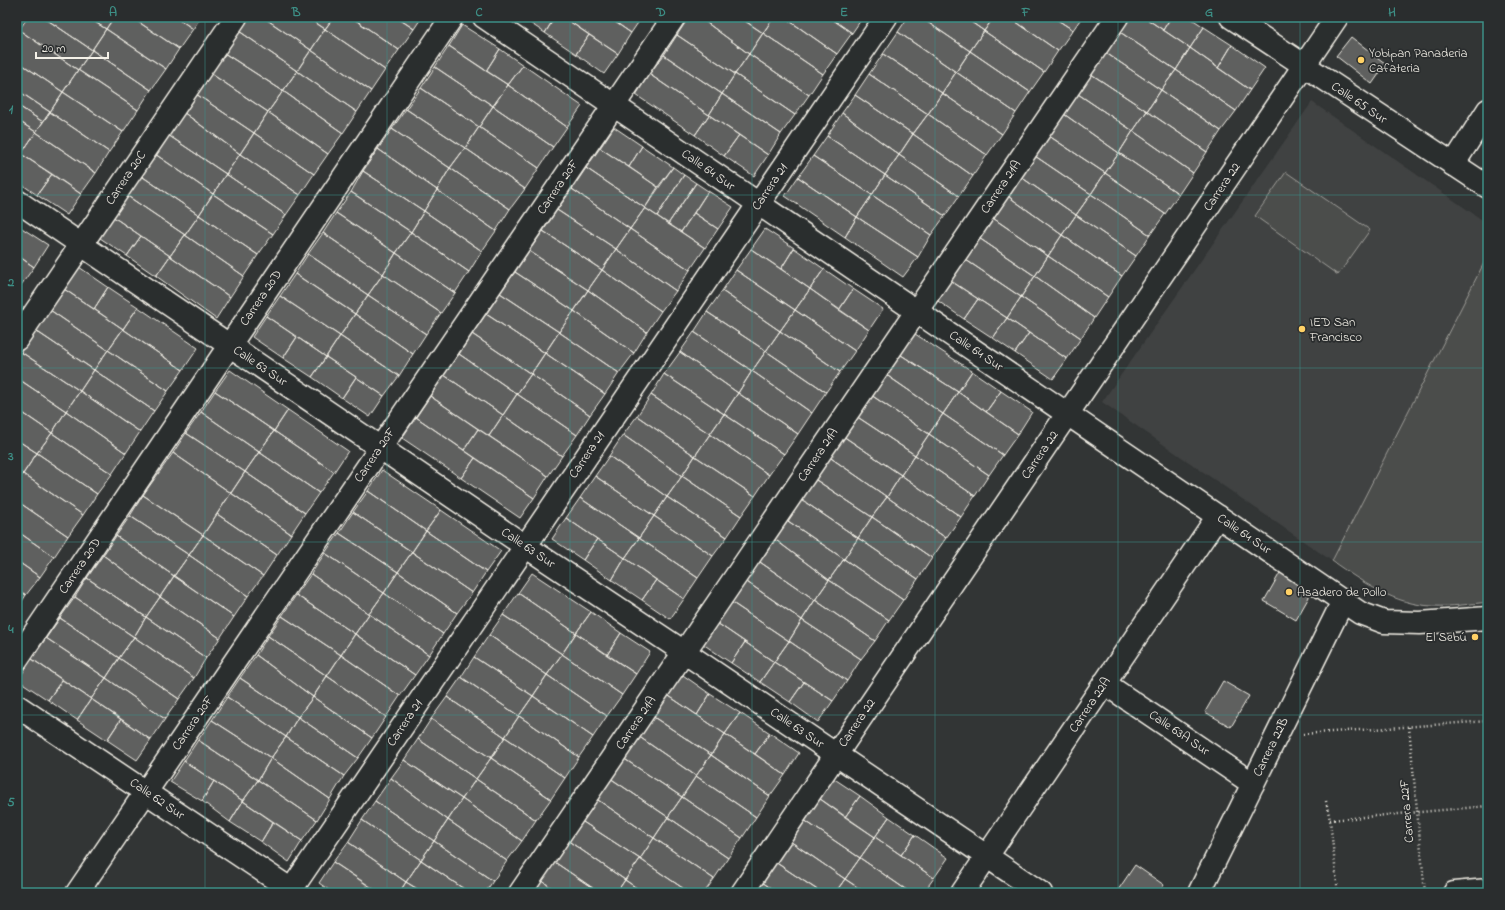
<svg xmlns="http://www.w3.org/2000/svg" width="1505" height="910" font-family="'Indie Flower',sans-serif">
<style>
.built{fill:#404242}
.park{fill:#4b4d4c;stroke:#a09f9a}
.building{fill:#5f605f;stroke:#f4f1e8}
.lines{fill:none;stroke-linecap:round;stroke-linejoin:round}
.minor-casing{stroke:#f4f1e8;stroke-width:25}
.path{stroke:#f4f1e8;stroke-width:2.5;stroke-dasharray:1 3;stroke-linecap:butt}
.minor{stroke:#2a2d2e;stroke-width:22}
.grid{fill:none;stroke:#3d8f86;stroke-width:1;stroke-opacity:0.55}
.poi-dot{fill:#ffd166;stroke:#2a2d2e;stroke-width:1.5}
.labels{text-anchor:middle;dominant-baseline:central;stroke-width:3.5;stroke-linejoin:round;paint-order:stroke}
.poi-label{font-size:13px;fill:#f4f1e8;stroke:#2a2d2e;text-anchor:start}
.street-label{font-size:13px;fill:#f4f1e8;stroke:#2a2d2e}
.neatline{fill:none;stroke:#3d8f86;stroke-width:1.5}
.grid-label{font-size:13px;text-anchor:middle;font-weight:bold;fill:#3d8f86}
</style>
<rect width="100%" height="100%" fill="#323535"/>
<filter id="ink" filterUnits="userSpaceOnUse"><feTurbulence type="fractalNoise" baseFrequency=".025" numOctaves="2"/><feDisplacementMap in="SourceGraphic" scale="8" xChannelSelector="R" yChannelSelector="G"/><feConvolveMatrix kernelMatrix="1 2 1 2 8 2 1 2 1" color-interpolation-filters="sRGB"/></filter>
<g filter="url(#ink)">
<path class="built" d="M1312 102 1488 224V255L1332 561 1102 402Z"/>
<path class="park" d="M1286 172 1370 230 1338 275 1255 216Z
M1488 255V602C1470 604 1451 607 1433 606 1395 605 1362 582 1332 561Z"/>
<path class="building" d="M28 17H43L92 50 78 70 19 30Z
M43 17H87L106 29 92 50Z
M87 17H114L106 29Z
M114 17H131L179 49 166 69 106 29Z
M131 17H176L193 29 179 49Z
M176 17H201L193 29Z
M248 17H263L311 50 297 71 239 31Z
M263 17H307L325 29 311 50Z
M307 17H334L325 29Z
M334 17H351L399 50 385 70 325 29Z
M351 17H396L414 29 399 50Z
M396 17H422L414 29Z
M521 17H555L545 33Z
M555 17H563L589 35 576 54 545 33Z
M563 17H608L631 33 618 54Z
M608 17H642L631 33Z
M689 17H699L749 54 735 74 677 35Z
M699 17H739L763 33 749 54Z
M739 17H774L763 33Z
M774 17H784L837 54 823 74 763 33Z
M784 17H829L852 33 837 54Z
M829 17H863L852 33Z
M908 17H920L970 51 956 72 898 32Z
M920 17H964L984 31 970 51Z
M964 17H994L984 31Z
M994 17H1009L1058 51 1044 72 984 31Z
M1009 17H1053L1073 30 1058 51Z
M1053 17H1082L1073 30Z
M1126 17H1144L1190 48 1176 70 1117 30Z
M1144 17H1171L1163 30Z
M1171 17H1189L1204 27 1190 48 1163 30Z
M462 25 500 49 486 71 449 46Z
M1204 27 1232 45 1218 68 1190 48Z
M106 29 166 69 151 90 92 50Z
M325 29 385 70 371 91 311 50Z
M19 30 78 70 63 92 17 61V33Z
M1117 30 1176 70 1161 90 1103 51Z
M239 31 297 71 283 91 224 53Z
M984 31 1044 72 1030 92 970 51Z
M898 32 956 72 942 93 883 54Z
M763 33 823 74 809 95 749 54Z
M589 35 618 54 604 74 576 54Z
M677 35 735 74 722 94 664 55Z
M1351 37 1386 64 1372 84 1336 56Z
M1232 45 1265 68 1250 90 1218 68Z
M449 46 508 85 493 106 435 67Z
M1190 48 1250 90 1236 111 1176 70Z
M500 49 523 65 508 85 486 71Z
M92 50 151 90 138 110 78 70Z
M311 50 371 91 357 112 297 71Z
M970 51 1030 92 1016 113 956 72Z
M1103 51 1161 90 1147 111 1088 72Z
M224 53 283 91 268 112 210 73Z
M749 54 809 95 795 115 735 74Z
M883 54 942 93 928 114 869 74Z
M664 55 722 94 709 115 649 74Z
M17 61 63 92 50 112 17 90Z
M523 65 582 106 567 127 508 85Z
M435 67 493 106 479 127 421 88Z
M78 70 138 110 123 132 63 92Z
M1176 70 1236 111 1221 131 1161 90Z
M297 71 357 112 343 133 283 91Z
M956 72 1016 113 1002 134 942 93Z
M1088 72 1147 111 1133 131 1075 92Z
M210 73 268 112 254 133 196 94Z
M649 74 709 115 695 135 636 95Z
M735 74 795 115 781 134 722 94Z
M869 74 928 114 913 134 855 95Z
M508 85 567 127 553 147 493 106Z
M421 88 479 127 465 148 406 109Z
M17 90 50 112 43 122 17 105Z
M1161 90 1221 131 1207 152 1147 111Z
M283 91 343 133 328 154 268 112Z
M63 92 123 132 109 152 50 112Z
M1075 92 1133 131 1119 153 1061 112Z
M942 93 1002 134 987 155 928 114Z
M196 94 254 133 240 154 183 112Z
M722 94 781 134 768 155 709 115Z
M855 95 913 134 899 155 842 113Z
M17 105 43 122 36 132 17 120Z
M493 106 553 147 539 168 479 127Z
M406 109 465 148 450 168 392 129Z
M1147 111 1207 152 1193 173 1133 131Z
M50 112 109 152 96 173 36 132Z
M183 112 240 154 226 174 168 135Z
M268 112 328 154 314 174 254 133Z
M1061 112 1119 153 1105 173 1046 134Z
M842 113 899 155 885 175 827 136Z
M928 114 987 155 973 176 913 134Z
M709 115 739 135 724 156 695 135Z
M17 120 36 132 21 154 17 151Z
M479 127 539 168 525 189 465 148Z
M614 127 642 146 629 167 600 148Z
M392 129 450 168 437 190 378 149Z
M1133 131 1193 173 1179 194 1119 153Z
M36 132 96 173 81 194 21 154Z
M254 133 314 174 300 195 240 154Z
M913 134 973 176 959 196 899 155Z
M1046 134 1105 173 1091 194 1032 154Z
M168 135 226 174 213 194 155 154Z
M739 135 768 155 754 176 724 156Z
M827 136 885 175 872 195 813 156Z
M642 146 673 167 658 187 629 167Z
M465 148 525 189 510 209 450 168Z
M600 148 658 187 645 208 586 168Z
M378 149 437 190 424 211 363 171Z
M1119 153 1179 194 1165 214 1105 173Z
M21 154 52 174 37 195 17 181V160Z
M155 154 213 194 199 215 140 175Z
M240 154 300 195 286 215 226 174Z
M1032 154 1091 194 1076 215 1018 175Z
M899 155 959 196 945 216 885 175Z
M813 156 872 195 857 217 798 177Z
M673 167 684 175 657 216 645 208Z
M450 168 510 209 496 231 437 190Z
M586 168 645 208 630 229 572 189Z
M363 171 424 211 411 232 351 192Z
M1105 173 1165 214 1150 235 1091 194Z
M52 174 81 194 67 215 37 195Z
M226 174 286 215 273 234 213 194Z
M140 175 199 215 185 235 126 195Z
M684 175 696 183 668 224 657 216Z
M885 175 945 216 931 235 872 195Z
M1018 175 1076 215 1062 235 1005 194Z
M798 177 857 217 845 237 785 196Z
M696 183 708 191 681 232 668 224Z
M572 189 630 229 616 249 557 210Z
M437 190 496 231 482 251 424 211Z
M708 191 733 207 718 229 694 213Z
M351 192 411 232 396 253 336 213Z
M213 194 273 234 258 255 199 215Z
M1005 194 1062 235 1048 256 990 216Z
M1091 194 1150 235 1136 256 1076 215Z
M126 195 185 235 170 256 112 216Z
M872 195 931 235 918 257 857 217Z
M645 208 705 248 690 270 630 229Z
M557 210 616 249 602 270 543 231Z
M424 211 482 251 469 272 411 232Z
M336 213 396 253 383 274 323 233Z
M694 213 718 229 705 248 681 232Z
M199 215 258 255 244 276 185 235Z
M1076 215 1136 256 1122 276 1062 235Z
M112 216 141 236 127 256 97 236Z
M990 216 1048 256 1035 276 976 236Z
M857 217 918 257 903 277 845 237Z
M17 225 48 245 34 267 17 255Z
M630 229 690 270 676 291 616 249Z
M765 229 794 248 781 269 751 249Z
M543 231 602 270 588 290 529 251Z
M411 232 469 272 455 293 396 253Z
M323 233 383 274 368 295 308 254Z
M185 235 244 276 230 297 170 256Z
M1062 235 1122 276 1108 297 1048 256Z
M141 236 170 256 156 276 127 256Z
M976 236 1035 276 1021 297 963 258Z
M794 248 824 269 810 289 781 269Z
M616 249 676 291 661 311 602 270Z
M751 249 810 289 795 310 736 270Z
M529 251 588 290 574 311 515 272Z
M396 253 455 293 441 313 383 274Z
M308 254 368 295 355 314 295 274Z
M17 255 34 267 19 288 17 286Z
M170 256 230 297 216 319 156 276Z
M1048 256 1108 297 1094 318 1035 276Z
M963 258 1021 297 1007 318 948 279Z
M79 267 108 287 94 309 64 289Z
M824 269 853 289 839 310 810 289Z
M602 270 661 311 647 332 588 290Z
M736 270 795 310 780 331 722 291Z
M515 272 574 311 559 332 500 293Z
M295 274 355 314 340 336 280 296Z
M383 274 441 313 426 334 368 295Z
M1035 276 1094 318 1081 338 1021 297Z
M948 279 978 299 964 319 935 299Z
M108 287 138 307 123 329 94 309Z
M64 289 123 329 108 350 50 310Z
M810 289 869 330 855 351 795 310Z
M853 289 883 309 869 330 839 310Z
M588 290 647 332 634 353 574 311Z
M722 291 780 331 766 351 707 312Z
M500 293 559 332 545 353 486 314Z
M368 295 426 334 413 354 355 314Z
M280 296 340 336 326 357 266 316Z
M1021 297 1081 338 1067 359 1007 318Z
M978 299 1007 318 993 338 964 319Z
M138 307 198 348 183 370 123 329Z
M50 310 108 350 94 370 36 331Z
M795 310 855 351 840 372 780 331Z
M574 311 634 353 619 373 559 332Z
M707 312 766 351 752 371 694 332Z
M355 314 413 354 399 376 340 336Z
M486 314 545 353 531 374 472 334Z
M266 316 297 337 283 358 252 337Z
M1007 318 1029 333 1015 353 993 338Z
M123 329 183 370 168 391 108 350Z
M36 331 94 370 80 391 21 352Z
M780 331 840 372 826 392 766 351Z
M559 332 619 373 605 394 545 353Z
M694 332 752 371 738 393 680 352Z
M912 332 972 371 958 392 898 353Z
M1029 333 1067 359 1053 379 1015 353Z
M472 334 531 374 517 394 459 354Z
M340 336 399 376 384 396 326 357Z
M297 337 326 357 312 377 283 358Z
M108 350 168 391 154 411 94 370Z
M766 351 826 392 812 413 752 371Z
M21 352 80 391 66 411 17 378V358Z
M680 352 738 393 724 414 664 374Z
M545 353 605 394 590 415 531 374Z
M898 353 958 392 943 414 885 374Z
M459 354 517 394 503 415 444 375Z
M326 357 356 377 342 398 312 377Z
M94 370 154 411 140 432 80 391Z
M230 370 288 410 274 431 215 391Z
M752 371 812 413 798 434 738 393Z
M972 371 1001 391 986 412 958 392Z
M531 374 590 415 577 435 517 394Z
M664 374 724 414 710 434 651 395Z
M885 374 943 414 929 434 871 395Z
M444 375 503 415 489 436 430 396Z
M356 377 384 396 370 417 342 398Z
M17 378 66 411 52 433 17 409Z
M80 391 140 432 126 453 66 411Z
M215 391 274 431 259 452 201 412Z
M1001 391 1032 412 1018 434 986 412Z
M958 392 1018 434 1003 455 943 414Z
M738 393 798 434 784 454 724 414Z
M517 394 577 435 562 456 503 415Z
M651 395 710 434 695 456 637 416Z
M871 395 929 434 915 455 856 416Z
M430 396 478 429 464 450 416 417Z
M17 409 52 433 37 453 17 440Z
M288 410 348 451 334 472 274 431Z
M66 411 126 453 112 474 52 433Z
M201 412 259 452 245 472 186 433Z
M724 414 784 454 769 475 710 434Z
M943 414 1003 455 989 475 929 434Z
M503 415 562 456 548 476 489 436Z
M637 416 695 456 682 476 623 435Z
M856 416 915 455 901 475 843 436Z
M416 417 475 458 461 478 402 438Z
M478 429 548 476 534 498 464 450Z
M274 431 334 472 319 493 259 452Z
M52 433 112 474 97 494 37 453Z
M186 433 245 472 231 493 173 453Z
M710 434 769 475 755 496 695 456Z
M929 434 989 475 975 496 915 455Z
M623 435 682 476 667 497 609 456Z
M843 436 901 475 887 497 828 456Z
M17 440 37 453 23 474 17 470Z
M259 452 319 493 305 513 245 472Z
M37 453 97 494 83 515 23 474Z
M173 453 231 493 203 535 143 495Z
M915 455 975 496 961 517 901 475Z
M609 456 667 497 654 516 595 476Z
M695 456 755 496 741 516 682 476Z
M828 456 887 497 872 517 813 478Z
M475 458 534 498 520 518 461 478Z
M382 470 441 510 426 531 368 491Z
M245 472 305 513 291 534 231 493Z
M23 474 83 515 68 536 17 501V483Z
M901 475 961 517 946 538 887 497Z
M595 476 654 516 639 538 580 498Z
M682 476 741 516 727 537 667 497Z
M813 478 872 517 858 538 799 498Z
M368 491 426 531 412 552 353 512Z
M231 493 291 534 277 555 217 514Z
M143 495 203 535 189 555 130 516Z
M667 497 727 537 713 556 654 516Z
M887 497 946 538 932 558 872 517Z
M580 498 639 538 625 558 566 518Z
M799 498 858 538 844 559 785 519Z
M17 501 68 536 54 557 17 531Z
M441 510 501 551 486 572 426 531Z
M353 512 412 552 398 572 339 533Z
M217 514 277 555 263 576 203 535Z
M130 516 189 555 174 576 116 536Z
M654 516 713 556 698 578 639 538Z
M872 517 932 558 918 579 858 538Z
M566 518 597 539 583 560 552 539Z
M785 519 844 559 829 580 773 538Z
M17 531 54 557 40 577 17 561Z
M426 531 486 572 472 593 412 552Z
M339 533 398 572 384 593 325 553Z
M203 535 263 576 248 596 189 555Z
M116 536 174 576 160 597 103 555Z
M639 538 698 578 684 599 625 558Z
M773 538 829 580 815 600 757 560Z
M858 538 918 579 903 600 844 559Z
M597 539 625 558 612 580 583 560Z
M412 552 472 593 457 613 398 572Z
M325 553 384 593 369 614 311 574Z
M103 555 160 597 146 617 87 578Z
M189 555 248 596 234 617 174 576Z
M625 558 656 580 642 600 612 580Z
M844 559 903 600 889 620 829 580Z
M757 560 815 600 802 620 744 580Z
M17 561 40 577 26 595 17 589Z
M1281 571 1308 586 1309 597 1296 620 1264 601Z
M398 572 457 613 443 634 384 593Z
M532 573 591 612 576 633 518 593Z
M311 574 369 614 355 634 296 595Z
M174 576 234 617 220 638 160 597Z
M87 578 146 617 134 637 75 597Z
M656 580 684 599 670 619 642 600Z
M744 580 802 620 789 641 728 600Z
M829 580 889 620 875 641 815 600Z
M17 589 26 595 17 609Z
M384 593 443 634 429 655 369 614Z
M518 593 576 633 562 654 503 615Z
M296 595 355 634 341 655 282 616Z
M75 597 134 637 119 658 60 618Z
M160 597 220 638 206 658 146 617Z
M728 600 789 641 774 662 714 621Z
M815 600 875 641 861 659 802 620Z
M591 612 621 633 607 655 576 633Z
M369 614 429 655 415 675 355 634Z
M503 615 562 654 547 675 489 635Z
M282 616 341 655 327 676 268 636Z
M146 617 206 658 194 678 134 637Z
M60 618 119 658 106 678 46 638Z
M802 620 861 659 847 681 789 641Z
M714 621 745 642 731 663 700 642Z
M576 633 636 674 622 695 562 654Z
M621 633 650 652 636 674 607 655Z
M355 634 415 675 400 696 341 655Z
M489 635 547 675 533 696 474 657Z
M268 636 327 676 313 697 256 655Z
M134 637 194 678 179 699 119 658Z
M46 638 106 678 91 699 32 659Z
M789 641 847 681 833 701 774 662Z
M745 642 774 662 760 682 731 663Z
M562 654 622 695 607 716 547 675Z
M256 655 313 697 298 717 240 678Z
M341 655 400 696 386 717 327 676Z
M474 657 533 696 519 716 461 677Z
M119 658 179 699 165 719 106 678Z
M32 659 62 680 48 700 18 680Z
M774 662 804 682 790 702 760 682Z
M680 673 710 694 697 715 666 694Z
M547 675 607 716 593 737 533 696Z
M327 676 386 717 372 738 313 697Z
M461 677 519 716 505 737 447 697Z
M106 678 165 719 151 740 91 699Z
M240 678 298 717 286 737 227 697Z
M62 680 91 699 77 720 48 700Z
M1223 681 1249 696 1231 727 1205 712Z
M804 682 833 701 818 722 790 702Z
M666 694 725 734 711 755 652 716Z
M710 694 740 713 725 734 697 715Z
M533 696 593 737 579 757 519 716Z
M227 697 286 737 271 758 212 720Z
M313 697 372 738 358 758 298 717Z
M447 697 505 737 491 758 431 719Z
M91 699 121 719 107 740 77 720Z
M740 713 770 733 755 754 725 734Z
M519 716 579 757 565 778 505 737Z
M652 716 711 755 696 776 638 736Z
M298 717 358 758 344 776 286 737Z
M121 719 151 740 137 760 107 740Z
M431 719 491 758 476 779 418 739Z
M212 720 271 758 258 780 198 740Z
M770 733 799 753 785 775 755 754Z
M725 734 785 775 770 796 711 755Z
M638 736 696 776 682 797 623 758Z
M286 737 344 776 330 799 271 758Z
M505 737 565 778 551 799 491 758Z
M418 739 476 779 462 799 404 760Z
M198 740 258 780 243 801 184 761Z
M711 755 770 796 756 817 696 776Z
M271 758 330 799 317 820 258 780Z
M491 758 551 799 536 820 476 779Z
M623 758 682 797 668 817 610 778Z
M404 760 462 799 448 820 391 778Z
M184 761 214 781 202 801 170 782Z
M696 776 756 817 742 838 682 797Z
M830 776 860 796 845 817 816 796Z
M391 778 448 820 434 841 375 801Z
M610 778 668 817 654 838 595 798Z
M476 779 536 820 522 841 462 799Z
M258 780 317 820 302 841 243 801Z
M214 781 243 801 230 822 202 801Z
M816 796 875 837 860 858 801 818Z
M860 796 889 817 875 837 845 817Z
M682 797 742 838 728 858 668 817Z
M595 798 654 838 640 859 580 820Z
M462 799 522 841 507 861 448 820Z
M243 801 273 822 261 842 230 822Z
M375 801 434 841 421 860 362 820Z
M668 817 728 858 714 879 654 838Z
M889 817 915 835 901 855 875 837Z
M801 818 860 858 845 879 787 839Z
M362 820 421 860 406 882 348 842Z
M448 820 507 861 493 881 434 841Z
M580 820 640 859 625 880 567 840Z
M273 822 302 841 289 862 261 842Z
M915 835 948 858 934 878 901 855Z
M875 837 934 878 923 893H911L860 858Z
M654 838 714 879 704 893H690L640 859Z
M787 839 845 879 835 893H822L772 860Z
M567 840 625 880 616 893H600L553 861Z
M434 841 493 881 485 893H470L421 860Z
M348 842 406 882 399 893H379L333 862Z
M860 858 911 893H866L845 879Z
M640 859 690 893H644L625 880Z
M421 860 470 893H424L406 882Z
M772 860 822 893H778L759 880Z
M553 861 600 893H558L540 879Z
M333 862 368 885 363 893H333L319 883Z
M1135 865 1164 885 1159 893H1116Z
M540 879 558 893H530Z
M845 879 866 893H835Z
M625 880 644 893H616Z
M759 880 778 893H750Z
M406 882 424 893H399Z
M368 885 379 893H363Z"/>
<g class="lines">
<defs>
<path id="minor" d="M484 17 1360 613 1384 622 1420 623 1488 618
M1231 17 1488 187
M1453 165 1488 110
M17 201 525 546 684 652 1041 893
M17 339 236 17
M17 659 452 17
M1104 683 1253 784
M17 706 296 893
M77 893 674 17
M289 893 886 17
M520 893 1117 17
M742 893 1337 17
M962 893 1218 516
M1199 893 1343 601
M1454 893 1488 890"/>
</defs>
<use href="#minor" class="minor-casing"/>
<path class="path" d="M1409 727 1425 893
M1303 734 1488 721
M1326 801 1330 820 1338 893
M1330 820 1488 806"/>
<use href="#minor" class="minor"/>
</g>
</g>
<path class="grid" d="M205 17V893M387 17V893M570 17V893M752 17V893M935 17V893M1118 17V893M1300 17V893M17 195H1488M17 368H1488M17 542H1488M17 715H1488"/>
<g class="poi-dot">
<circle cx="1361" cy="60" r="4"/>
<circle cx="1302" cy="329" r="4"/>
<circle cx="1289" cy="592" r="4"/>
<circle cx="1475" cy="637" r="4"/>
</g>
<g class="labels">
<g class="poi-label">
<text x="1369" y="53">Yobipan Panaderia<tspan x="1369" dy="15">Cafateria</tspan></text>
<text x="1310" y="322">IED San<tspan x="1310" dy="15">Francisco</tspan></text>
<text x="1297" y="592">Asadero de Pollo</text>
<text x="1467" y="637" text-anchor="end">El Sebú</text>
</g>
<g class="street-label">
<text transform="translate(1359 103) rotate(34)">Calle 65 Sur</text>
<text transform="translate(708 170) rotate(35)">Calle 64 Sur</text>
<text transform="translate(126 178) rotate(-56)">Carrera 20C</text>
<text transform="translate(558 187) rotate(-56)">Carrera 20F</text>
<text transform="translate(770 187) rotate(-56)">Carrera 21</text>
<text transform="translate(1001 187) rotate(-56)">Carrera 21A</text>
<text transform="translate(1222 187) rotate(-56)">Carrera 22</text>
<text transform="translate(261 298) rotate(-56)">Carrera 20D</text>
<text transform="translate(976 351) rotate(34)">Calle 64 Sur</text>
<text transform="translate(260 366) rotate(34)">Calle 63 Sur</text>
<text transform="translate(375 455) rotate(-56)">Carrera 20F</text>
<text transform="translate(587 455) rotate(-56)">Carrera 21</text>
<text transform="translate(818 455) rotate(-56)">Carrera 21A</text>
<text transform="translate(1040 455) rotate(-56)">Carrera 22</text>
<text transform="translate(1244 534) rotate(34)">Calle 64 Sur</text>
<text transform="translate(528 548) rotate(34)">Calle 63 Sur</text>
<text transform="translate(80 566) rotate(-56)">Carrera 20D</text>
<text transform="translate(1090 705) rotate(-56)">Carrera 22A</text>
<text transform="translate(193 723) rotate(-56)">Carrera 20F</text>
<text transform="translate(405 723) rotate(-56)">Carrera 21</text>
<text transform="translate(636 723) rotate(-56)">Carrera 21A</text>
<text transform="translate(857 723) rotate(-56)">Carrera 22</text>
<text transform="translate(797 728) rotate(34)">Calle 63 Sur</text>
<text transform="translate(1179 733) rotate(34)">Calle 63A Sur</text>
<text transform="translate(1271 747) rotate(-64)">Carrera 22B</text>
<text transform="translate(157 799) rotate(34)">Calle 62 Sur</text>
<text transform="translate(1407 811) rotate(-95)">Carrera 22F</text>
</g>
</g>
<rect width="1505" height="910" fill="none" stroke="#2a2d2e" stroke-width="44"/>
<path d="M36 52v6h72v-6" fill="none" stroke="#f4f1e8" stroke-width="2"/>
<text x="42" y="52" font-size="12" fill="#f4f1e8" stroke="#2a2d2e" stroke-width="3" paint-order="stroke">20 m</text>
<rect x="22" y="22" width="1461" height="866" class="neatline"/>
<g class="grid-label">
<text x="113" y="16">A</text>
<text x="296" y="16">B</text>
<text x="479" y="16">C</text>
<text x="661" y="16">D</text>
<text x="844" y="16">E</text>
<text x="1026" y="16">F</text>
<text x="1209" y="16">G</text>
<text x="1392" y="16">H</text>
<text x="11" y="113">1</text>
<text x="11" y="286">2</text>
<text x="11" y="460">3</text>
<text x="11" y="633">4</text>
<text x="11" y="806">5</text>
</g>
</svg>
